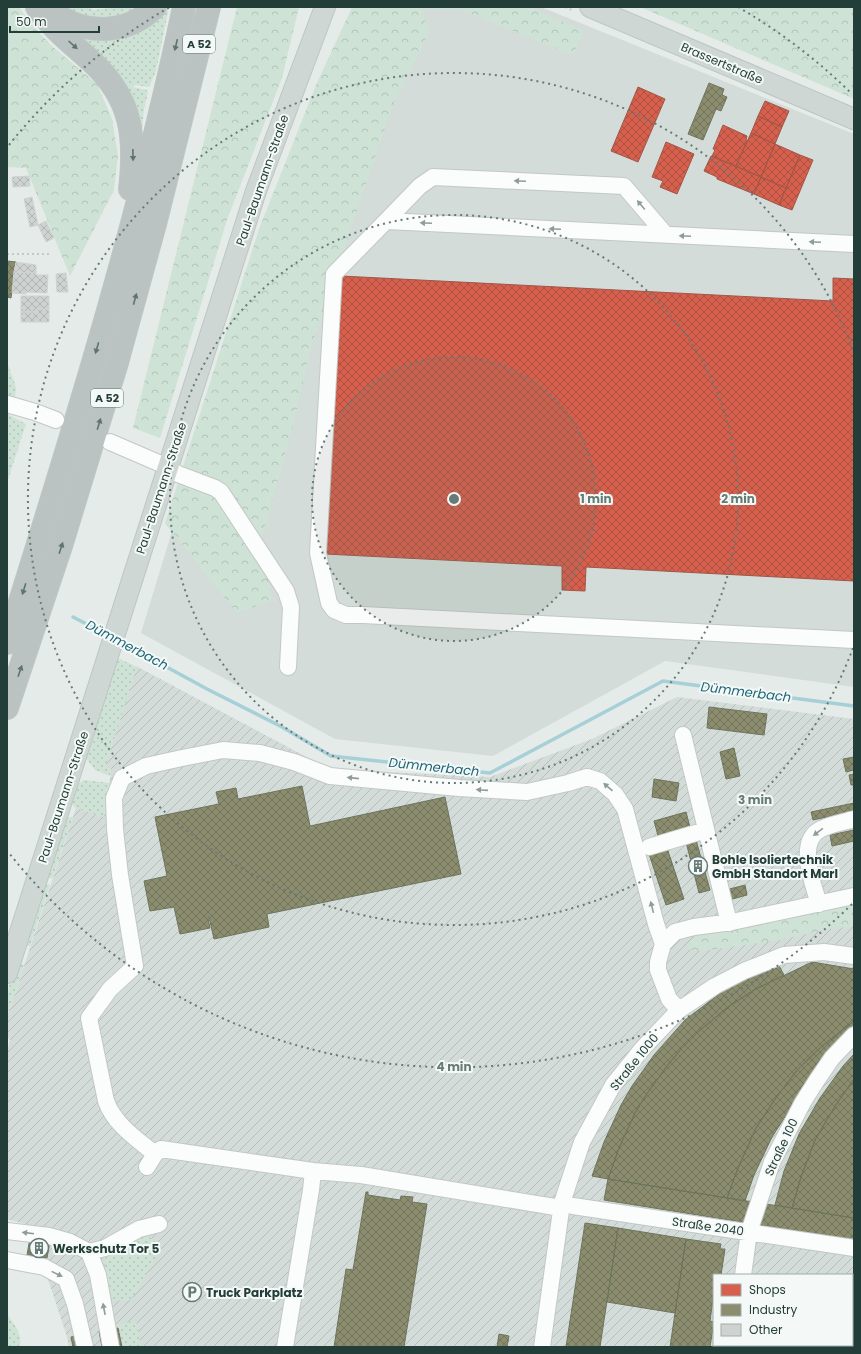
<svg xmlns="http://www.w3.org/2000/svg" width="861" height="1354" font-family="Poppins,sans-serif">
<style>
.built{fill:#d3dcd8}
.industrial{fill:url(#industrial-furrows);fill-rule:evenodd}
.grass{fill:url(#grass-dots)}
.forest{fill:url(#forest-crowns)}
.shops{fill:url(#shops-cross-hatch);stroke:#a05647}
.industry{fill:url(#industry-cross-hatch);stroke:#6c755e}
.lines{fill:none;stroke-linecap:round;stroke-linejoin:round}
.stream{stroke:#a7cfd8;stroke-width:3.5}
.building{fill:url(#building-cross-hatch);stroke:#ced4d1}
.minor-casing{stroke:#c2c8c5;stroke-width:18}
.major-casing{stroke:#bdc6c4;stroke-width:22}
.highway-casing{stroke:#bdc6c4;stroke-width:24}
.path{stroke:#c2cac8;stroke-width:2;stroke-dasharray:2 3;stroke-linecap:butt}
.minor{stroke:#fbfcfc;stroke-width:16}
.major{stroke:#ced7d4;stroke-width:20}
.highway{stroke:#bac3c1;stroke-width:22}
.oneway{fill:#5f736f}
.oneway2{fill:#8f9d9a}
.ring{fill:none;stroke:#677b76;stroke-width:2;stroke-dasharray:2 4}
.labels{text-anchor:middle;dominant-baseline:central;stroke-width:4;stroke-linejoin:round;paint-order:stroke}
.shield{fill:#f4f9f7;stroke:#627671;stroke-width:1}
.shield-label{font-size:11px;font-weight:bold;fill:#233e38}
.street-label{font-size:12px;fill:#233e38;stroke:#f4f9f7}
.poi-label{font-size:12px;font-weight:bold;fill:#233e38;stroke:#f4f9f7;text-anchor:start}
.water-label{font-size:13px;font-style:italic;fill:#1e6579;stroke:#f4f9f7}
.centre{fill:#677b76;stroke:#f4f9f7;stroke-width:2}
.ring-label{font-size:12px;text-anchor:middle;font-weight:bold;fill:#677b76;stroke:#f4f9f7;stroke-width:4;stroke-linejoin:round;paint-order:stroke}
</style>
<defs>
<pattern id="industrial-furrows" width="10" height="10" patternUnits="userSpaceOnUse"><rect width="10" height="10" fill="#d3dcd8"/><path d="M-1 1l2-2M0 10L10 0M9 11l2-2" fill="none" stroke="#b5beba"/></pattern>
<pattern id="grass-dots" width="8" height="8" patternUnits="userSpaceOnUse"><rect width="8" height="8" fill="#cee3d6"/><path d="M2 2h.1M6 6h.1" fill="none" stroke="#b1c4b8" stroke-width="1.8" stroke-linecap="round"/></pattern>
<pattern id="forest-crowns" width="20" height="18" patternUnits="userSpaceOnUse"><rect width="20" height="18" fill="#cee3d6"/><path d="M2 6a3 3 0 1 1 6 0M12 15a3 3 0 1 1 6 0" fill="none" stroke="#b1c4b8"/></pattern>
<pattern id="shops-cross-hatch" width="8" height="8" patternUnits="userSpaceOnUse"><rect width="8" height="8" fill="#d6604d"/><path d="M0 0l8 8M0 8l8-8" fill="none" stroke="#ad5141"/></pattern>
<pattern id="industry-cross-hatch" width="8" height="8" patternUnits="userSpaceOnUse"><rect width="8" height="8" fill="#8c8c6e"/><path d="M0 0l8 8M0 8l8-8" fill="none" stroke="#72745b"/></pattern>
<pattern id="building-cross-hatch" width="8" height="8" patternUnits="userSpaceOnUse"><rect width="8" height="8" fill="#ced3d1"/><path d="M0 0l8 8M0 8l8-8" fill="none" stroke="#b1b6b4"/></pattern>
</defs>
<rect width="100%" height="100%" fill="#e5ebe8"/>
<path class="built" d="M355 7H541L854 134V687L665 661 493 756 335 739 141 633 252 268Z"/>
<path class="industrial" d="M136 666 329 769 490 777 592 739 677 697 854 719V1347H69L67 1337 44 1267 50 1231 7 1219V1053L10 1040 7 1037V1018L76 808 104 816 107 788H109L111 769 105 767ZM714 1275H852V1345H714Z"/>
<path class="grass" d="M60 7H87L94 10 116 7H141L117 18H86Z
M164 7H169L156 71 149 87 134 85 133 87 147 90 148 92 144 109 142 129 140 128 73 32Z
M7 362 16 387 15 398 7 399Z
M7 410 9 411V415L26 424 7 483Z
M114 656 137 667 105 767 111 769 110 776 95 770 85 757Z
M84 780 110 783 109 788H107L104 817 76 808 69 801 79 783Z
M64 817H73L52 879 45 876Z
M43 882 50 885 30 946H25Z
M20 964 24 965 7 1018C7 1000 7 977 20 964Z
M144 1235C153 1238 157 1242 160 1251L131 1300 112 1301C110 1291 103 1266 106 1257 110 1249 135 1239 144 1235Z
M7 1314C15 1326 22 1332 20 1347H7Z
M136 1321 141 1347H123L119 1324Z"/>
<path class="forest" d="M7 7H19L32 25 52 46 97 84 112 119 118 155 114 190 70 276 26 168 7 167Z
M237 7H299L282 78 227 220 160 438 133 428Z
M352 7H529L584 31 573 55 462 10 421 9 429 32 392 107 311 347 293 426 262 536 271 601 237 613 165 523 259 229 316 85Z
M640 7H854V99Z
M854 905V926L823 930 780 940 701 951 691 950 687 945 692 939 702 935 728 931Z"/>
<path class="shops" d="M638 87 665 99 638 162 611 151Z
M765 101 789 111 782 127 758 116Z
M758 116 782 127 775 144 751 133Z
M723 125 747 136 746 140 747 141 736 166 712 156 715 150 713 149Z
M751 133 775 144 761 177 736 166Z
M666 142 694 154 677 194 660 187 663 181 652 177Z
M775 144 800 155 786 188 761 177Z
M800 155 813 160 792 210 779 205Z
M711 156 761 177 754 194 717 179V177L704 171Z
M761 177 786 188 779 205 754 194Z
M341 276 833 301V278L854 279V581L586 567 585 591 562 590V566L325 554Z"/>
<path class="industry" d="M709 83 724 89 722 95 727 97 721 111 716 109 703 140 688 134Z
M7 261 16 262 11 298 7 297Z
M709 707 767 714 764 735 707 728Z
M734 748 740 776 726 779 720 752Z
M854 757V770L846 772 843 759Z
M854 774V785H851L849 775Z
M654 779 679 783 676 801 652 797Z
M302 786 310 826 445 797 461 874 267 914 269 927 214 939 209 917 208 918 210 928 180 934 174 907 150 911 144 881 167 876 155 817 219 804 216 792 236 788 238 799Z
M854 803V811L813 820 811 812Z
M686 812 691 831 659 839 654 821Z
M854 830V841L832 846 830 835Z
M696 840 710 890 699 893 686 842Z
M667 848 684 899 666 905 649 854Z
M745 885 747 895 729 900 726 890Z
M776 960 784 975 754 990 728 1007 698 1032 681 1049 667 1066 646 1095 635 1113 619 1148 608 1179 592 1176 604 1142 621 1105 632 1086 654 1055 685 1020 726 989Z
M812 962 854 969V1021L821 1047 798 1069 775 1099 756 1128 738 1168 727 1198 608 1179 619 1148 635 1113 646 1095 667 1066 681 1049 698 1032 728 1007 754 990Z
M854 1021V1043L790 1109 772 1137 754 1175 745 1201 727 1198 738 1168 756 1128 775 1099 798 1069 821 1047Z
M854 1054V1079L835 1106 815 1140 801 1177 792 1208 775 1205 784 1171 799 1134 820 1098 843 1066Z
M854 1079V1218L792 1208 801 1177 815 1140 835 1106Z
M608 1179 854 1218V1240L604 1200Z
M366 1192H368V1195L400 1200 401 1196 413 1197 412 1202 427 1204 404 1347H334L346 1269 353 1270Z
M585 1223 618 1228 600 1347H566Z
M618 1228 686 1239 675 1313 607 1302Z
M30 1238 50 1241 47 1258 27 1255Z
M686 1239 721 1244 720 1249H725L721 1275H714V1292L710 1321 714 1322 710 1347H670Z
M118 1328 122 1347H102L99 1331Z
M90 1333 92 1347H73L71 1337Z
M499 1334 509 1336 507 1347H497Z"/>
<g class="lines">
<path class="stream" d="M73 617 108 635
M119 641 207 689 282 727 331 756 490 773 663 681 854 706"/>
</g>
<path class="building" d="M29 176 30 186 13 187 12 177Z
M32 197 38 225 30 227 24 199Z
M46 221 54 238 46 242 38 225Z
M16 262 36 265V273L14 272Z
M14 272 36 273V275H48L47 293 26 292V294L12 293Z
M66 273 68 292H57L56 274Z
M21 296H49V309H36V312H21Z
M36 309H49V322H39L38 312H36Z
M21 312H38L39 322H21Z"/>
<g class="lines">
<defs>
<path id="minor" d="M386 221 420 186 433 177 624 186 666 235
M854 244 386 221 334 274 318 553 329 603 334 610 346 615H363L854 640
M7 404 35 412 56 420
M110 442 168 467 178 474 215 488 221 492 286 591 291 607 288 667
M683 735 729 923
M649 847 706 830
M819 904C813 884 796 841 821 829 831 824 844 822 854 819
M679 1010 669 999 658 970V962L663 944 675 932 694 927 732 922 854 896
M155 1154C137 1139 114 1124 106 1101L89 1018 110 989 135 966 120 875 115 829 114 798 122 778 146 766 182 758 223 750 260 753 294 762 330 776 459 788 527 792 568 783 587 777 600 781 615 794 625 809 656 924 663 944
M147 1167 155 1154 161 1149 313 1171 311 1190 285 1347
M313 1171 361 1175 561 1208
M562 1203 573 1206 854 1248
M7 1231 49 1236 70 1242 89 1252 98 1275 111 1347
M89 1252 105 1248 139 1229 159 1224
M7 1260 44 1267 66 1279 75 1304 85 1347
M743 1275 749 1232 772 1162 803 1102 817 1080 832 1058 854 1035
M542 1347 562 1203 582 1142 613 1085 642 1049 679 1010 715 986 744 971 784 955 824 952 854 956
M732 1347V1345"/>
<path id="major" d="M590 7 854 119
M7 973 256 191 325 7"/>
<path id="highway" d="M37 7C52 29 74 45 93 63 132 99 136 138 130 189
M48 8C79 35 125 37 155 7
M7 643C73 433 139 222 184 7
M7 708 61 546 116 366 155 224 209 7"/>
</defs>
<use href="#minor" class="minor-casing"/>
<use href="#major" class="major-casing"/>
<use href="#highway" class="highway-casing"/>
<path class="path" d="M565 7 574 11
M7 190V195
M7 254H52"/>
<use href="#minor" class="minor"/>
<use href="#major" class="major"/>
<use href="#highway" class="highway"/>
</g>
<defs><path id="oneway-solid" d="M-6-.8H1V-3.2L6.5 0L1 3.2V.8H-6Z"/></defs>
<g class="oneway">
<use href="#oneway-solid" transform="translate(73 45) rotate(42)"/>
<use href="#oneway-solid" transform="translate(176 45) rotate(103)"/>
<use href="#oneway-solid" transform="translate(133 155) rotate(89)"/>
<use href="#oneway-solid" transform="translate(135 299) rotate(-75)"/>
<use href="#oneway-solid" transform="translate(97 348) rotate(106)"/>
<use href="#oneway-solid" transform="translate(99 424) rotate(-73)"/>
<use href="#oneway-solid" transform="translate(61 548) rotate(-72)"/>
<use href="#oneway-solid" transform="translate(24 589) rotate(107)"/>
<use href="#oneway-solid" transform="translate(20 671) rotate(-71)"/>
</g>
<g class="oneway2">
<use href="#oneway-solid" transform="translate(520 181) rotate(-177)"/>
<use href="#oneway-solid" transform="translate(641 205) rotate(-130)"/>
<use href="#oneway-solid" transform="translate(426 223) rotate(-177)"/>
<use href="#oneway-solid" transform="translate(555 229) rotate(-177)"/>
<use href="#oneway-solid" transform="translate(685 236) rotate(-177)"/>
<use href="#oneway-solid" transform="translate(815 242) rotate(-177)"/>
<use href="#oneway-solid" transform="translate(353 778) rotate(-174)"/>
<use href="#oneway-solid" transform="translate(608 787) rotate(-139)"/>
<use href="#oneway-solid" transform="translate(482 790) rotate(-176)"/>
<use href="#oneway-solid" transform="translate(818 832) rotate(143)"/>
<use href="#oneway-solid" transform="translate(652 907) rotate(-104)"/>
<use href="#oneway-solid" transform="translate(28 1233) rotate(-173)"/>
<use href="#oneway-solid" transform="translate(57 1274) rotate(26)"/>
<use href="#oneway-solid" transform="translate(104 1309) rotate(-101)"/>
</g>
<circle cx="454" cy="499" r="142" fill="#677b76" fill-opacity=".12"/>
<g class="ring">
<circle cx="454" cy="499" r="142"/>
<circle cx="454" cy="499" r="284"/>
<path d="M853 648A426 426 0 1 1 853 350"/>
<path d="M852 904A568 568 0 0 1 9 853M9 145A568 568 0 0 1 170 7M738 7A568 568 0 0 1 852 94"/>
</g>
<defs>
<symbol id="building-ring" viewBox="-11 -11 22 22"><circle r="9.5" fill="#f4f9f7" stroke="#677b76" stroke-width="1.5"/><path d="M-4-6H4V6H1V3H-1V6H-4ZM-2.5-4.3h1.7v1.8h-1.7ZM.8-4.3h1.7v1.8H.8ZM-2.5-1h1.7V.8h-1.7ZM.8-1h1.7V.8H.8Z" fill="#677b76"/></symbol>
<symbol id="parking-ring" viewBox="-11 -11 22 22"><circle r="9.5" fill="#f4f9f7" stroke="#677b76" stroke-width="1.5"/><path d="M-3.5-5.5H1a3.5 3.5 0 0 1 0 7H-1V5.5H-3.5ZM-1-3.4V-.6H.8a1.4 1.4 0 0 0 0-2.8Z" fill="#677b76"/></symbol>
</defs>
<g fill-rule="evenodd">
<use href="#building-ring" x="687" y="855" width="22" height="22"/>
<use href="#building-ring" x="28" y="1237" width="22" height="22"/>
<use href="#parking-ring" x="181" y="1281" width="22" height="22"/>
</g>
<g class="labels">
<g class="shield">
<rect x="183" y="35" width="32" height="18" rx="3"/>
<rect x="91" y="389" width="32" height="18" rx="3"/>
</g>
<g class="shield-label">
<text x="199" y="44">A 52</text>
<text x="107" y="398">A 52</text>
</g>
<g class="street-label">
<text transform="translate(722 63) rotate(23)">Brassertstraße</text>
<text transform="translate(262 180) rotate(-71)">Paul-Baumann-Straße</text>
<text transform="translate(161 488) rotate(-72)">Paul-Baumann-Straße</text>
<text transform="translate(63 797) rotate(-72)">Paul-Baumann-Straße</text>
<text transform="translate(634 1062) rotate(-51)">Straße 1000</text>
<text transform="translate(781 1147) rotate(-65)">Straße 100</text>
<text transform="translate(708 1226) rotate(8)">Straße 2040</text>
</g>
<g class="poi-label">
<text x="712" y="859">Bohle Isoliertechnik<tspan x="712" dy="14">GmbH Standort Marl</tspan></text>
<text x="53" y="1248">Werkschutz Tor 5</text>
<text x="206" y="1292">Truck Parkplatz</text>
</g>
<g class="water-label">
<text transform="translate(127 645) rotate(28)">Dümmerbach</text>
<text transform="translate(746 692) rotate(7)">Dümmerbach</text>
<text transform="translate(434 767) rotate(6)">Dümmerbach</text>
</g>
</g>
<circle cx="454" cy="499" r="6" class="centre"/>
<g class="ring-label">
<text x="596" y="503">1 min</text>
<text x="738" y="503">2 min</text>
<text x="755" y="804">3 min</text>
<text x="454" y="1071">4 min</text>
</g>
<rect width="861" height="1354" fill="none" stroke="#233e38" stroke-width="16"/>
<rect x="713" y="1274" width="140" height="72" fill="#f4f9f7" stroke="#a0aeab"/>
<rect x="721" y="1284" width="20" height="12" fill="#d6604d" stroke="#a0aeab"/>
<text x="749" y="1294" font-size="12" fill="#233e38">Shops</text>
<rect x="721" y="1304" width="20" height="12" fill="#8c8c6e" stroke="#a0aeab"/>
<text x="749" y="1314" font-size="12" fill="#233e38">Industry</text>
<rect x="721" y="1324" width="20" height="12" fill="#ced3d1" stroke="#a0aeab"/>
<text x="749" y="1334" font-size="12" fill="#233e38">Other</text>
<path d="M10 26v6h89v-6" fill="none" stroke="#233e38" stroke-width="2"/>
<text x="16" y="26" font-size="12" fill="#233e38" stroke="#f4f9f7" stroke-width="3" paint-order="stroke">50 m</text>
</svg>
